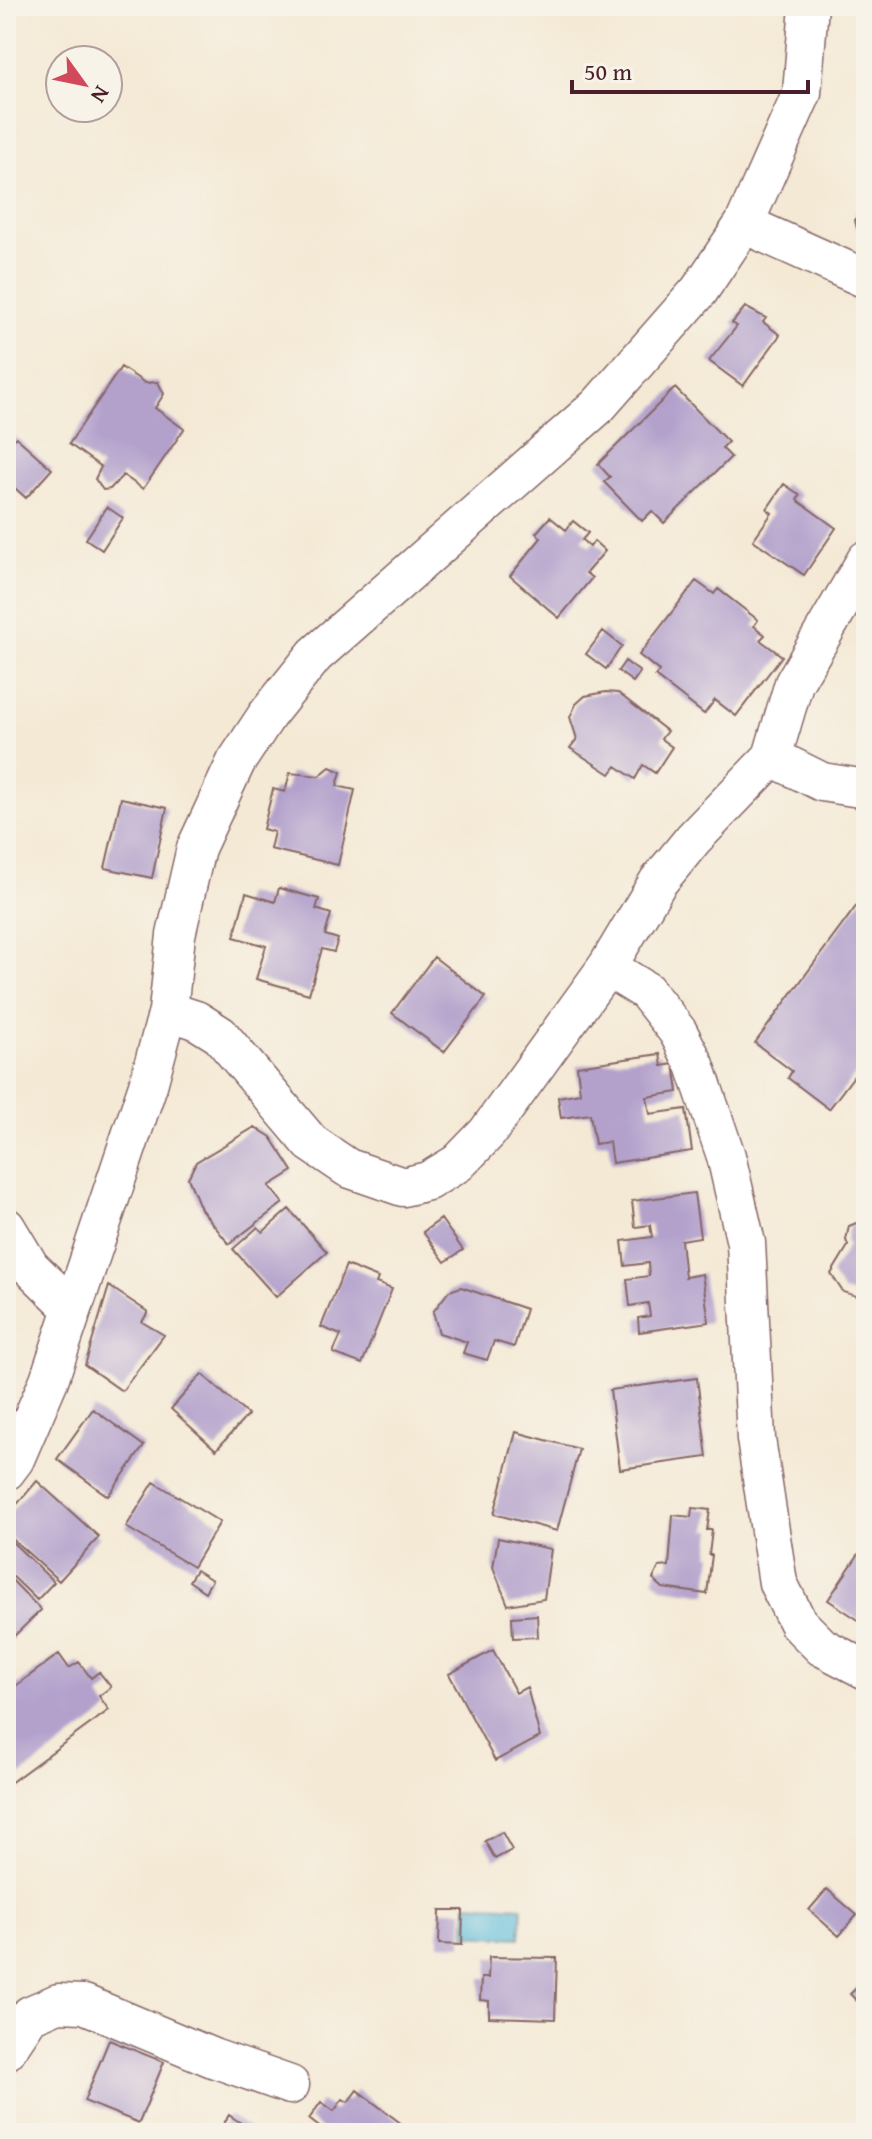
<svg xmlns="http://www.w3.org/2000/svg" width="872" height="2139" font-family="'Gentium Book Plus',serif">
<style>
.water{fill:#5bbcda;stroke:#526e82;stroke-width:2}
.building{fill:#b3a1cc}
.lines{fill:none;stroke-linecap:round;stroke-linejoin:round}
.minor-casing{stroke:#866666;stroke-width:41}
.minor{stroke:#fff;stroke-width:38}
</style>
<rect width="100%" height="100%" fill="#f7f3e8"/>
<filter id="ink" filterUnits="userSpaceOnUse"><feTurbulence type="fractalNoise" baseFrequency=".0125" numOctaves="2"/><feDisplacementMap in="SourceGraphic" scale="16" xChannelSelector="R" yChannelSelector="G"/><feConvolveMatrix kernelMatrix="1 2 1 2 8 2 1 2 1" color-interpolation-filters="sRGB"/></filter>
<filter id="wash" filterUnits="userSpaceOnUse"><feTurbulence type="fractalNoise" baseFrequency=".006" numOctaves="4" result="noise"/><feDisplacementMap in="SourceGraphic" scale="32" xChannelSelector="R" yChannelSelector="G"/><feGaussianBlur stdDeviation="1.8" result="paint"/><feColorMatrix in="noise" values="0 0 0 0 0 0 0 0 0 0 0 0 0 0 0 0 0 1.4 0 .05"/><feComposite in="paint" operator="in"/></filter>
<g filter="url(#wash)">
<rect width="100%" height="100%" fill="#f4e9d5"/>
<path class="water" d="M467 1904 522 1907 520 1938 466 1935Z"/>
<g id="blocks">
<path class="building" d="M866 198V232L857 228 855 220Z
M745 307 766 318 763 322 780 335 743 386 709 361 737 326 732 323Z
M121 367 145 383 158 382 164 394 155 408 184 429 143 489 123 475 110 489 103 490 95 479 101 467 69 444Z
M675 388 728 442 722 448 731 457 664 523 652 511 642 521 604 482 610 477 598 464Z
M16 437 52 469 26 498 6 480V448Z
M784 484 800 495 797 500 836 528 804 575 753 540 772 513 767 509Z
M107 507 123 518 102 550 86 539Z
M550 517 566 530 573 521 588 533 582 540 590 547 594 541 605 551 586 573 592 578 559 618 510 576 541 538 536 533Z
M696 581 714 594 718 589 758 620 754 626 765 635 760 640 782 656 736 716 715 700 704 714 655 676 659 671 639 655Z
M603 631 622 646 606 669 586 654Z
M625 661 640 672 633 682 618 671Z
M606 692 618 693 667 731 661 739 672 747 655 773 643 765 635 779 616 766 610 774 570 748 577 739 570 717 576 704 585 696Z
M330 767 341 772 337 786 355 790 338 865 270 849 274 832 263 829 273 789 285 792 290 773 319 776Z
M121 798 167 808 152 878 105 868Z
M279 888 319 899 316 909 331 914 325 935 338 939 334 952 322 949 309 994 256 979 266 946 234 937 246 893 275 902Z
M863 897 866 1060 829 1109 788 1078 792 1071 755 1043Z
M434 957 486 997 444 1052 392 1013Z
M660 1054 662 1066 674 1064 678 1092 647 1097 650 1114 686 1109 692 1151 612 1163 609 1142 595 1144 590 1114 561 1118 558 1097 580 1093 577 1066Z
M255 1127 271 1137 293 1171 269 1186 283 1203 229 1244 201 1209 188 1178 196 1162Z
M694 1193 700 1237 681 1240 685 1277 702 1274 709 1322 639 1332 638 1318 650 1316 648 1303 630 1306 627 1279 649 1276 648 1263 625 1266 622 1241 652 1237 650 1225 635 1227 632 1201Z
M289 1209 327 1252 276 1297 233 1249 258 1227 263 1232Z
M441 1219 463 1250 445 1262 423 1232Z
M866 1219V1299L843 1292 831 1274 848 1246 846 1240 849 1226Z
M346 1265 378 1278 376 1283 392 1289 362 1364 333 1353 341 1335 321 1327Z
M109 1286 148 1312 142 1322 164 1335 122 1391 85 1365Z
M461 1287 526 1309 514 1347 494 1341 487 1360 463 1353 467 1342 439 1333 433 1312 449 1291Z
M202 1374 248 1415 216 1450 171 1409Z
M697 1378 707 1457 620 1469 610 1390Z
M93 1409 144 1446 108 1496 57 1459Z
M516 1432 579 1449 557 1531 494 1514Z
M37 1481 99 1537 59 1581 6 1533V1517Z
M154 1482 220 1522 193 1567 126 1527Z
M692 1508 710 1510 707 1530H712L709 1555H712L707 1594 663 1588 653 1579 659 1567 669 1566 673 1515 691 1517Z
M6 1536 54 1582 37 1600 6 1570Z
M498 1538 551 1549 544 1599 508 1605 493 1567Z
M866 1543V1625L828 1600Z
M196 1570 212 1580 205 1592 189 1581Z
M6 1574 41 1610 6 1644Z
M537 1615 538 1637 513 1638 512 1617Z
M493 1650 516 1693 527 1687 540 1737 495 1761 449 1674Z
M59 1654 69 1668 79 1662 91 1678 99 1672 111 1687 99 1696 109 1710 6 1786V1693Z
M502 1832 512 1850 495 1859 485 1841Z
M827 1889 857 1915 839 1936 809 1910Z
M440 1910H463L462 1945 439 1944Z
M489 1957 557 1958 555 2019 489 2017V2001L480 2000 481 1978H488Z
M866 1979V2006L864 2008 850 1994Z
M109 2040 164 2062 139 2123 84 2101Z
M357 2090 407 2128 403 2133H327L309 2119 321 2102 334 2111 343 2099 348 2102Z
M229 2115 250 2129 248 2133H218Z"/>
</g>
</g>
<g filter="url(#ink)">
<use href="#blocks" fill-opacity="0" stroke="#866666" stroke-width="2"/>
<g class="lines">
<defs>
<path id="minor" d="M744 224 866 279
M772 757 822 782 866 789
M607 967 646 991 678 1032 695 1065 726 1156 746 1243 756 1439 778 1583 798 1623 822 1647 866 1670
M168 1011 196 1020 220 1035 311 1143 348 1168 403 1187 428 1181 458 1163 487 1133 607 967 658 882 693 839 772 757 794 683 866 560
M6 1227 30 1267 71 1307
M6 1471 15 1459 49 1380 148 1085 168 1011 176 935 196 848 236 762 267 715 315 655 598 406 699 291 744 224 802 93 809 6
M6 2051 30 2015 58 2003 84 2004 213 2058 290 2085"/>
</defs>
<use href="#minor" class="minor-casing"/>
<use href="#minor" class="minor"/>
</g>
</g>
<rect width="872" height="2139" fill="none" stroke="#f7f3e8" stroke-width="32"/>
<g transform="translate(84 84) rotate(123)"><circle r="38" fill="#f7f3e8" stroke="#b29e9c" stroke-width="2"/>
<path d="M0-6L14 30L0 20L-14 30Z" fill="#d1495b"/>
<text y="-12" font-size="22" font-weight="bold" text-anchor="middle" fill="#4a1f2b">N</text>
</g>
<path d="M572 80v12h236v-12" fill="none" stroke="#4a1f2b" stroke-width="4"/>
<text x="584" y="80" font-size="24" fill="#4a1f2b" stroke="#f7f3e8" stroke-width="6" paint-order="stroke">50 m</text>
</svg>
